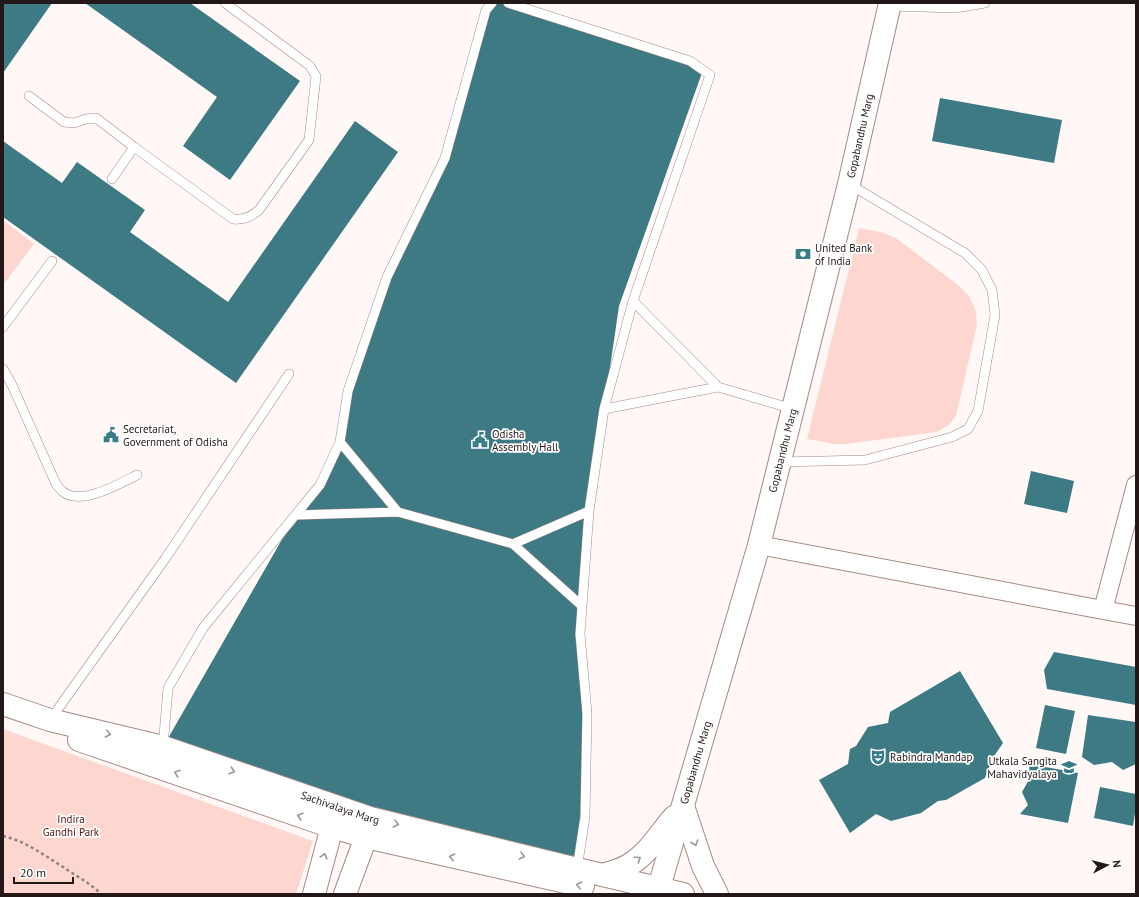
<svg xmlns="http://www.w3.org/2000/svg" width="1139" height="897" font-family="'PT Sans',sans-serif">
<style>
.green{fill:#fed6d0}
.building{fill:#3d7a84}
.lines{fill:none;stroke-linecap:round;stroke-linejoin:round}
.lane-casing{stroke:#a68984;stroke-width:10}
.street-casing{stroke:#a68984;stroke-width:20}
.secondary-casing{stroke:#a68984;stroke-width:24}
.path{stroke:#8c8382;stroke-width:2.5;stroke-dasharray:3 3;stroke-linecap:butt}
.lane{stroke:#fff;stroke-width:9}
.street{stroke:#fff;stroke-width:18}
.secondary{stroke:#fff;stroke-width:22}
.oneway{stroke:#9c9797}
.labels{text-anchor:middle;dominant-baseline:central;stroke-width:3.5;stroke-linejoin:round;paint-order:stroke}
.street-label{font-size:11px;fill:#231817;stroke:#fff}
.poi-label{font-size:11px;fill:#231817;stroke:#fff;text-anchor:start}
.park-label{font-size:11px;fill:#551410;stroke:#fff}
</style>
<rect width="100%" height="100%" fill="#fff8f7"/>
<path class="green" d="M3 220 34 244 3 285Z
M859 228 881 232 896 238 958 285 969 296 976 311 977 325 956 416 949 425 937 432 846 444H835L807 439Z
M3 729 313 841 296 894H3Z"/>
<path class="building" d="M3 3H52L3 73Z
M85 3H190L300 81 230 180 183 146 217 97Z
M492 3H507L703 70 619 306 589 511 580 634 587 713 585 817 577 869 163 747 296 515 320 485 340 442 348 391 387 277 448 146Z
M940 98 1062 120 1054 163 932 141Z
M355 121 398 152 236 383 3 217V141L62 183 77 162 145 210 130 232 228 302Z
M1031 471 1074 481 1067 513 1024 504Z
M1054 652 1136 667V705L1047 689 1044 670Z
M960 671 1003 743 992 759 985 778 946 800 938 801 921 813 891 821 876 814 850 833 819 780 848 764 850 749 856 746 868 727 888 723 890 712Z
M1045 705 1075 711 1066 754 1036 748Z
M1088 715 1136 722V764L1123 770 1112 762 1094 765 1082 757Z
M1029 764 1078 773 1068 823 1020 814 1028 805 1022 792 1030 778Z
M1100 787 1136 794V807L1133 826 1094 818Z"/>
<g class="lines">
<defs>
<path id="lane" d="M508 3 690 61 710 75 633 301
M890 6 955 8 985 3
M29 96 64 122 74 123 86 119 96 118 134 147 112 179
M134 147 233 219C244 220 250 217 259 210L309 140 316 76 310 66 225 3
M3 327 52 261
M3 369 12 385 56 484C58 486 60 489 62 491 80 507 119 484 137 475
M604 409 633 301 718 387 793 409
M780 462 865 460 952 437 968 429 978 411 995 315 992 290 982 270 965 253 849 184
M398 512 513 544 582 606
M296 515 398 512 340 442
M513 544 589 511
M50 720 165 559 289 374
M163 747 168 688 203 628 320 485 340 442 348 391 387 277 445 158 486 10 492 3
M577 869 585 817 587 713 580 634 589 511 604 409 718 387"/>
<path id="street" d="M759 545 1103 610 1136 485
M1103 610 1136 616"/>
<g id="secondary">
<path id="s1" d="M3 704 50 720 163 747 370 818 577 869 683 894"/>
<path d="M79 740 332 827 366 837 583 886"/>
<path d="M683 806 703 866 717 894"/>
<path d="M603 875C611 872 621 870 629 865 649 853 659 834 674 817"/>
<path d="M314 894 336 812"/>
<path d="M345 894 366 837 369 823"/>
<path id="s2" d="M657 894 759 545 849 184 890 3"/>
</g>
</defs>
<use href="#lane" class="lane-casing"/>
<use href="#street" class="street-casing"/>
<use href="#secondary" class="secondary-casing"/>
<path class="path" d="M3 836C25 841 44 855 63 867 76 876 90 883 101 894"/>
<use href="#lane" class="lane"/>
<use href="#street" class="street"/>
<use href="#secondary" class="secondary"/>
</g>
<defs><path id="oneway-chevron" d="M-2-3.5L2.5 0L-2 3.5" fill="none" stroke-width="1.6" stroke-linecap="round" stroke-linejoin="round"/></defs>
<g class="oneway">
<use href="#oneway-chevron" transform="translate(108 734) rotate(13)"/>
<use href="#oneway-chevron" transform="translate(232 771) rotate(19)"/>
<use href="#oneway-chevron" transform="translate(177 773) rotate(-161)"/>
<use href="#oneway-chevron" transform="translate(300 816) rotate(-161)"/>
<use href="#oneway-chevron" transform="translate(396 824) rotate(14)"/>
<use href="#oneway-chevron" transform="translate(695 843) rotate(71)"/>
<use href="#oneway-chevron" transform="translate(324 856) rotate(-75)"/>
<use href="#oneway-chevron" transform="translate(522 856) rotate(14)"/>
<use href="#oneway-chevron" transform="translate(452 857) rotate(-167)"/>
<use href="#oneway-chevron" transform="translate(638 859) rotate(-35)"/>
<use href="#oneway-chevron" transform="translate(579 885) rotate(-167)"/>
</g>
<defs>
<symbol id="bank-bare" viewBox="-9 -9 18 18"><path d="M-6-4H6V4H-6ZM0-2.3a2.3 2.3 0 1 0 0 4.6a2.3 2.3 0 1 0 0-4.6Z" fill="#387e89" stroke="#fff" stroke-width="2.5" paint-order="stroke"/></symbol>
<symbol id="civic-bare" viewBox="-9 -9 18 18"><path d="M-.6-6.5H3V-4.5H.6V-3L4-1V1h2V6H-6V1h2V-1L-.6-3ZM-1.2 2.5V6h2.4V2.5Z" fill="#387e89" stroke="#fff" stroke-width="2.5" paint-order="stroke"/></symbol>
<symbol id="theatre-bare" viewBox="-9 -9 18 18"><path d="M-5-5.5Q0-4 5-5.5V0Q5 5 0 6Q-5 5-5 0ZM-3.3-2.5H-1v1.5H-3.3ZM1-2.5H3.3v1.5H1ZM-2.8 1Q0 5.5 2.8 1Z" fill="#387e89" stroke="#fff" stroke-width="2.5" paint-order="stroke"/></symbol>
<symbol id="university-bare" viewBox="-9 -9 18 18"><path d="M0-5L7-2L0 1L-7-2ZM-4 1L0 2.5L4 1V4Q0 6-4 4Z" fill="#387e89" stroke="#fff" stroke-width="2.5" paint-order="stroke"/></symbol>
</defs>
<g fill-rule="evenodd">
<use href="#bank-bare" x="792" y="243" width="22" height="22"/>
<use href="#civic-bare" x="100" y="424" width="22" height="22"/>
<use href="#civic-bare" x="469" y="429" width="22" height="22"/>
<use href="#theatre-bare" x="867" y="746" width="22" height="22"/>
<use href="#university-bare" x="1058" y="756" width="22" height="22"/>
</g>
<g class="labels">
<g class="street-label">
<text stroke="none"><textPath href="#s2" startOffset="785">Gopabandhu Marg</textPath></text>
<text stroke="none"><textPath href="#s2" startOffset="461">Gopabandhu Marg</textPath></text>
<text stroke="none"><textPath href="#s2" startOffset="137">Gopabandhu Marg</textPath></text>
<text stroke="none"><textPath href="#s1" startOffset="353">Sachivalaya Marg</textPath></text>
</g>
<g class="poi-label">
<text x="815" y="248">United Bank<tspan x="815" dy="13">of India</tspan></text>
<text x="123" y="429">Secretariat,<tspan x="123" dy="13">Government of Odisha</tspan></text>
<text x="492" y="434">Odisha<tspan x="492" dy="13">Assembly Hall</tspan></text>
<text x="890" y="757">Rabindra Mandap</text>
<text x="1057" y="761" text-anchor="end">Utkala Sangita<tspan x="1057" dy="13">Mahavidyalaya</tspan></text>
</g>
<g class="park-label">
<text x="71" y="819">Indira<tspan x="71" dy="13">Gandhi Park</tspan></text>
</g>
</g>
<rect width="1139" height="897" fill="none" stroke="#231817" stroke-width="8"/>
<g transform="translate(1107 865) rotate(83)" stroke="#ffffff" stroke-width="3" paint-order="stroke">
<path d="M0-3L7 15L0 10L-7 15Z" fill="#231817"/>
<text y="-6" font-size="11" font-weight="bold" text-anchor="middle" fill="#231817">N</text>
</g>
<path d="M14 877v6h59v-6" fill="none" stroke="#231817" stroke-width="2"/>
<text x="20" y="877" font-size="12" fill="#231817" stroke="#ffffff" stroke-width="3" paint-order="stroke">20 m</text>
</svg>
